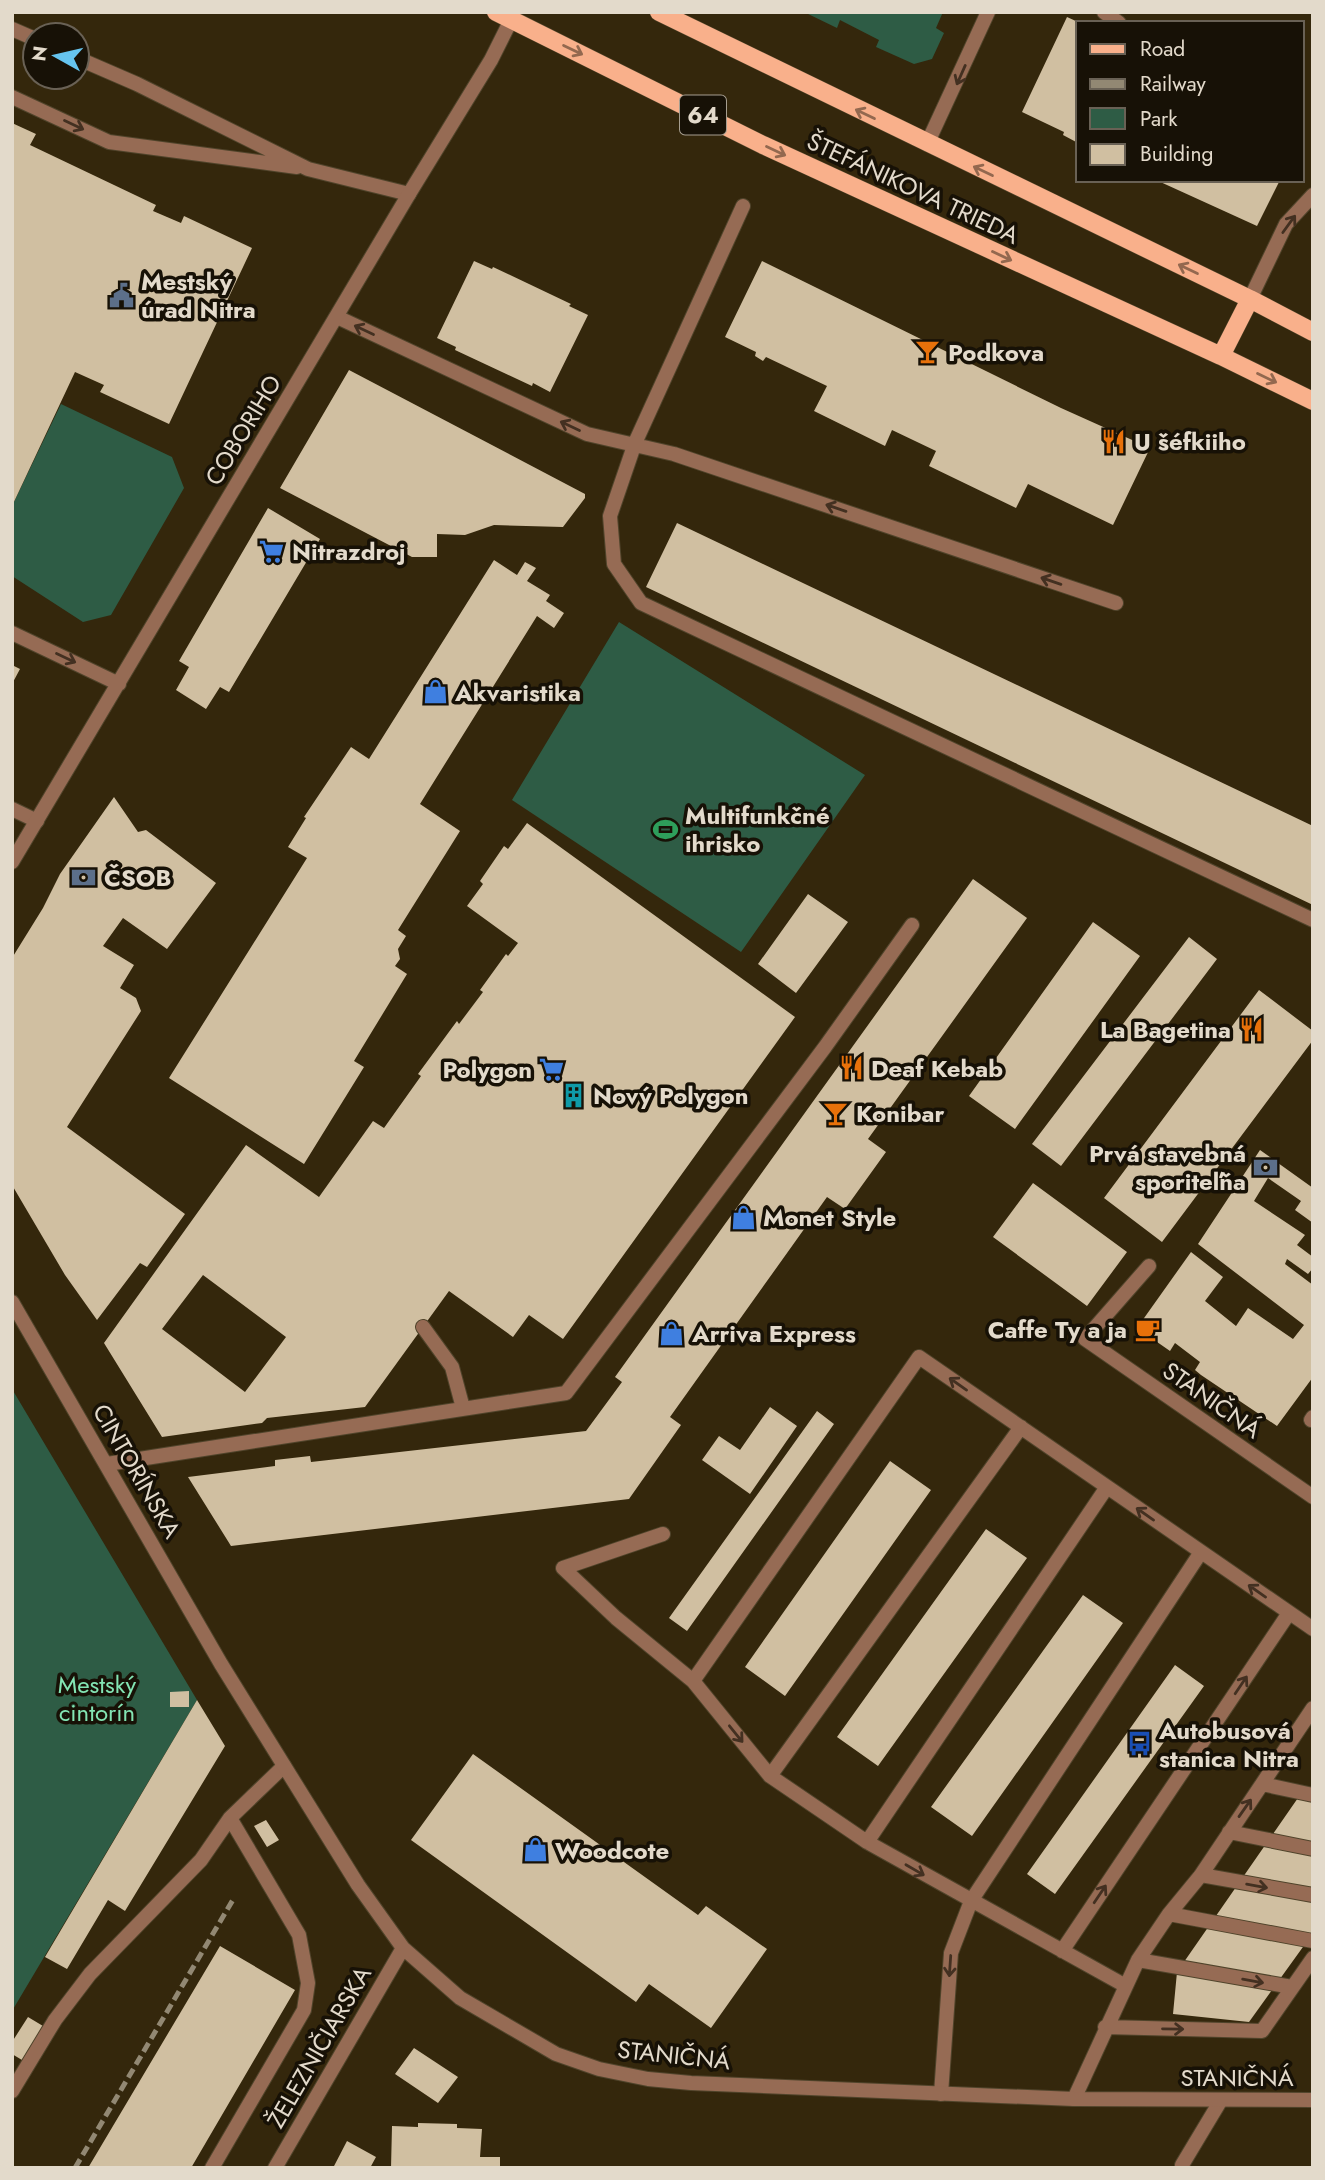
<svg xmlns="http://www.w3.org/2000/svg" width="1325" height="2180" font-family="Jost,sans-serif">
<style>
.green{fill:#2e5c45}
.building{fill:#d0bfa1;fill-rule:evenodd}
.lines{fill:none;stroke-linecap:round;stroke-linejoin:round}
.lane-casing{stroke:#50442b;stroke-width:16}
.street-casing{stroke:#50442b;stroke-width:16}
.primary-casing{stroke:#50442b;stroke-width:19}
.lane{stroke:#966b54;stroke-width:14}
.street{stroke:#966b54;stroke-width:14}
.primary{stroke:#f9b08b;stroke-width:18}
.rail{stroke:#928873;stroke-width:5;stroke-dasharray:10 5;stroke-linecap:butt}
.oneway{stroke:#93684f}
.oneway2{stroke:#433021}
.labels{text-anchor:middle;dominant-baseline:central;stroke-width:7;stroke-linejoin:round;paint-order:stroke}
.shield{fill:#171106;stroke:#a69e90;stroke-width:2}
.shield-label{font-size:23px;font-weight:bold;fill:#e3dacb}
.street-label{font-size:24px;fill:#e3dacb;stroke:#171106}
.poi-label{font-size:24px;font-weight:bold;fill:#e3dacb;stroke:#171106;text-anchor:start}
.park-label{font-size:24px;fill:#83e4b3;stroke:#171106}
</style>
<rect width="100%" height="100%" fill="#34270c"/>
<path class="green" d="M804 12H943L936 28 944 33 932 59 914 64 876 47 879 40 840 20 837 28Z
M61 404 172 457 184 488 111 615 83 622 12 576V506Z
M619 622 865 775 741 952 512 800Z
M12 1389 197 1700 12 2011Z"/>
<path class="building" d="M1067 17 1078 22V143L1063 135 1064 132 1022 112Z
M12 123 36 134 30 145 156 205 153 211 181 223 184 216 252 248 169 424 100 392 104 385 75 372 12 506Z
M1156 180H1280L1257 226Z
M474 261 492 269 493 267 571 304 569 306 588 315 550 392 533 383 532 386 455 350 456 347 437 338Z
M762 261 1061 408 1150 448 1113 525 1028 484 1016 508 929 466 936 451 892 430 885 446 814 411 827 386 766 357 763 361 755 356 756 352 725 337Z
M349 370 585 494V498L563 527 494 525 465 535 437 534V557H412L280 488Z
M268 508 320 539 229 692 220 687 206 709 176 690 189 667 179 661Z
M677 523 1313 826V905L646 587Z
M494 560 517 575 525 562 536 568 527 581 550 595 546 601 564 613 554 628 537 616 420 804 460 831 398 930 406 936 398 949 400 959 395 966 407 974 354 1061 364 1067 304 1164 169 1078 307 858 288 847 306 818 304 817 351 747 369 759Z
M12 665 20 669 12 684Z
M114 797 138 832 146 830 216 883 167 949 123 918 103 946 134 965 120 988 136 998 141 1011 67 1127 185 1214 147 1267 140 1263 97 1320 65 1275 12 1185V958L43 908 60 874Z
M527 823 795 1017 563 1339 529 1315 513 1337 449 1291 365 1407 267 1418 262 1423 162 1437 104 1343 246 1145 319 1197 373 1121 384 1128 421 1076 418 1074 457 1021 459 1024 483 992 480 990 506 954 508 956 518 943 467 906 483 884 480 881 504 846 508 849ZM203 1275 286 1337 245 1392 162 1329Z
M973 879 1027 918 868 1139 886 1152 845 1209 827 1197 670 1417 681 1425 629 1499 231 1546 188 1477 275 1466V1460L310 1456 311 1462 586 1431 622 1382 615 1377Z
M808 894 848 922 796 993 758 964Z
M1093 922 1140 956 1015 1129 969 1096Z
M1189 937 1217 959 1061 1166 1032 1144Z
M1259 990 1313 1031V1040L1162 1242 1104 1198Z
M1260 1150 1313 1188V1223L1295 1210 1301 1201 1268 1178 1254 1201 1305 1235 1297 1245 1313 1257V1268L1308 1274 1287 1259 1285 1264 1313 1285V1377L1277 1426 1201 1375 1195 1370 1200 1362 1175 1343 1170 1351 1137 1328 1191 1252 1223 1277 1205 1301 1236 1326 1248 1308 1293 1339 1304 1325 1198 1244Z
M1033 1183 1127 1252 1087 1306 993 1237Z
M770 1407 797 1426 750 1494 702 1460 719 1436 740 1450Z
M817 1411 834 1424 687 1631 669 1618Z
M890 1461 931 1490 785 1696 745 1667Z
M986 1529 1027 1558 878 1766 837 1737Z
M1083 1595 1123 1623 972 1836 931 1807Z
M1175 1665 1204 1686 1055 1894 1027 1874Z
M189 1691V1707H170V1692Z
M197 1700 225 1746 125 1911 108 1900 67 1969 45 1957Z
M473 1754 698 1915 706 1906 767 1949 711 2028 649 1984 636 2002 411 1840Z
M1300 1795 1313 1797V1933L1249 2022 1173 2014 1177 1972Z
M266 1820 279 1840 267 1847 254 1826Z
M220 1946 295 1990 191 2168H88Z
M28 2017 43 2026 22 2060 12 2054V2042Z
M414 2048 458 2077 438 2103 395 2074Z
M418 2123 457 2124V2128L482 2129 480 2157H500V2168H391L392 2126 418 2127Z
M347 2141 376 2157 370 2168H333Z"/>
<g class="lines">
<defs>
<path id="lane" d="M1104 12 1119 23
M12 29 35 39
M77 58 137 84 308 169 409 194
M12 97 109 142 297 167
M743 206 635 443 610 516 614 564 641 603 1313 920
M337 317 587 434 674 454 1116 603
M12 809 37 821
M1149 1266 1085 1339 1313 1497
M423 1327 452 1367 463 1408
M107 1464 566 1393 825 1047 912 925
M663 1534 563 1568 616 1618 693 1681 770 1776 867 1842 1124 1985
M693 1681 919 1357 1313 1629
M770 1776 1021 1427
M1262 1784 1313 1795
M1229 1832 1313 1849
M867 1842 1107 1487
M1201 1875 1313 1895
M1169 1914 1313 1941
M1062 1951 1289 1613
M1138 1960 1292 1987
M1105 2027 1262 2031 1313 1958
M12 2091 55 2020 90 1974 201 1860 230 1818 284 1766
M941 2094 951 1953 971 1901 1201 1552
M1074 2099 1138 1960 1169 1914 1201 1875 1313 1708
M1182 2165 1221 2100
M212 2168 304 2010 308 1983 299 1935 230 1818"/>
<path id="street" d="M927 144 988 12
M1250 299 1286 224 1313 195
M12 633 119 684
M12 862 409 194 491 60 511 20
M12 1302 221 1664 358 1885 403 1948 460 1998 556 2054 599 2069 648 2079 691 2083 1074 2099 1313 2100
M1311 1420 1313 1417
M275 2168 403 1948"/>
<path id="primary" d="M496 12 763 145 1221 356 1313 401
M659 12 1250 299 1313 332
M1221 356 1250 299"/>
</defs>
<use href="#lane" class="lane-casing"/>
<use href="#street" class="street-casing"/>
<use href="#primary" class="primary-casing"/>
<use href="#lane" class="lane"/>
<use href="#street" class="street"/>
<use href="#primary" class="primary"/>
<path class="rail" d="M75 2168 234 1898"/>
</g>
<defs><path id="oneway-shaft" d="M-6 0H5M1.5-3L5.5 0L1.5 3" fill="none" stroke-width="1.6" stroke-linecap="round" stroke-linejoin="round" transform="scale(1.75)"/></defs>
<g class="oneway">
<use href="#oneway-shaft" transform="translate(573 50) rotate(26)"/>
<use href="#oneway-shaft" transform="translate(865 114) rotate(-154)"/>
<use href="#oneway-shaft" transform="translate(776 151) rotate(25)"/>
<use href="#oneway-shaft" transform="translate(983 171) rotate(-154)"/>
<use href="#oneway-shaft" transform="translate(1002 256) rotate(25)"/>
<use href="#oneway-shaft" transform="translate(1188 269) rotate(-154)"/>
<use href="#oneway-shaft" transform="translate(1267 378) rotate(26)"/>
</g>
<g class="oneway2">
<use href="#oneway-shaft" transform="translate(961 75) rotate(114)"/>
<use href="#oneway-shaft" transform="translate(74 125) rotate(25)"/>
<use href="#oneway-shaft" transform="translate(1289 224) rotate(-54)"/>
<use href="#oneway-shaft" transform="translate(364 330) rotate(-155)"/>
<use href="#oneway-shaft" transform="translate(570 426) rotate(-155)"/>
<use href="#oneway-shaft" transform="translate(836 508) rotate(-161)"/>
<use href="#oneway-shaft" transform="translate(1051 581) rotate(-161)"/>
<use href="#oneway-shaft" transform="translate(66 658) rotate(25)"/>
<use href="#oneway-shaft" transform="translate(958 1384) rotate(-145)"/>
<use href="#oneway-shaft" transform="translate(1145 1514) rotate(-145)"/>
<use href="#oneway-shaft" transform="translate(1257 1591) rotate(-145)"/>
<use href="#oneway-shaft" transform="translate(1241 1685) rotate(-56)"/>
<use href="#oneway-shaft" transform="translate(736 1734) rotate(51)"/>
<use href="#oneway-shaft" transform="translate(1245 1808) rotate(-55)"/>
<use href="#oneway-shaft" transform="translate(915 1870) rotate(30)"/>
<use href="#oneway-shaft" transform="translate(1257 1886) rotate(10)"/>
<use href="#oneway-shaft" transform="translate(1100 1894) rotate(-56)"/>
<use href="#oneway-shaft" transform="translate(950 1966) rotate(94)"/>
<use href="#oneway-shaft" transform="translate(1253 1981) rotate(10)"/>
<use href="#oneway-shaft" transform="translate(1173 2029) rotate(1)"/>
</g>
<defs>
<symbol id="civic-bare" viewBox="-9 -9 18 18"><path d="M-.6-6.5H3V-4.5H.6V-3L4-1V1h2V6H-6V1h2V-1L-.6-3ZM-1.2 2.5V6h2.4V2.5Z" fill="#5c6f8a" stroke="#171106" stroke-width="2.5" paint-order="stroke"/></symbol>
<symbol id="bar-bare" viewBox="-9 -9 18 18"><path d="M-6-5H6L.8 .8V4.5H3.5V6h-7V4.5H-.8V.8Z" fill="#e8710a" stroke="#171106" stroke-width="2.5" paint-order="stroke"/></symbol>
<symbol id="restaurant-bare" viewBox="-9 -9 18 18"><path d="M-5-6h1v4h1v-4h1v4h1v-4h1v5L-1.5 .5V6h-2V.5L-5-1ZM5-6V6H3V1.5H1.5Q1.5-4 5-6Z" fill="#e8710a" stroke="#171106" stroke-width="2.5" paint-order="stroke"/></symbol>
<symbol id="supermarket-bare" viewBox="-9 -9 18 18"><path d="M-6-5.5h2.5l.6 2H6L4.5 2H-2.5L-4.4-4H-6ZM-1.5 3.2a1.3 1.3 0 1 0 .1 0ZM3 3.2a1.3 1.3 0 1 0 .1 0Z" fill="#3f7fe0" stroke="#171106" stroke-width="2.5" paint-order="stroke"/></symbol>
<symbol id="shop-bare" viewBox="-9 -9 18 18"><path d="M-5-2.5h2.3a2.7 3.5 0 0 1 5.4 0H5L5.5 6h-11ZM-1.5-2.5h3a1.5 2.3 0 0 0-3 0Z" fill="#3f7fe0" stroke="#171106" stroke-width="2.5" paint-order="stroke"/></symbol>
<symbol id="stadium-bare" viewBox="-9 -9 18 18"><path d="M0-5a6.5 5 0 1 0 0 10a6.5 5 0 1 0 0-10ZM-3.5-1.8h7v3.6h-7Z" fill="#2e9e5b" stroke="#171106" stroke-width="2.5" paint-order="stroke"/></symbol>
<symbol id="bank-bare" viewBox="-9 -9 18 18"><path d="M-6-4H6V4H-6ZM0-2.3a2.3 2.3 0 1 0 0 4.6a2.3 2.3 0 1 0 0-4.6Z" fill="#5c6f8a" stroke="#171106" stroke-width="2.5" paint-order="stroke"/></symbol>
<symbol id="building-bare" viewBox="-9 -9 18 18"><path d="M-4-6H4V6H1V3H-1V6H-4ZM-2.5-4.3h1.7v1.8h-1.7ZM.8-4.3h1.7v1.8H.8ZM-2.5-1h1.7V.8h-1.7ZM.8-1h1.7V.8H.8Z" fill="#0f9aa8" stroke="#171106" stroke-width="2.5" paint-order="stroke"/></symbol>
<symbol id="cafe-bare" viewBox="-9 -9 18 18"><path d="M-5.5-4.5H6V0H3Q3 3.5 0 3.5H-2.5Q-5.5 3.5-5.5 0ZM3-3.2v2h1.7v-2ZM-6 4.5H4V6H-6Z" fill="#e8710a" stroke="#171106" stroke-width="2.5" paint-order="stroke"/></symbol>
<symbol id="bus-bare" viewBox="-9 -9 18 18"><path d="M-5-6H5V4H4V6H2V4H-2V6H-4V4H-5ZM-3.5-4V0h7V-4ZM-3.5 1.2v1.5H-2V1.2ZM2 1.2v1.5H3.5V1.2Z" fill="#1a4fb4" stroke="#171106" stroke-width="2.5" paint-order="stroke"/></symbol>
</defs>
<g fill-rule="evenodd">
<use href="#civic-bare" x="104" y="278" width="35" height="35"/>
<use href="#bar-bare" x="910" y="334" width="35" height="35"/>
<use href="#restaurant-bare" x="1096" y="424" width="35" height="35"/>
<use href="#supermarket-bare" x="254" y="534" width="35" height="35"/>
<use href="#shop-bare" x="418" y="674" width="35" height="35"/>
<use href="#stadium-bare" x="648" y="812" width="35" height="35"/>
<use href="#bank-bare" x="66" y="860" width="35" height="35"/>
<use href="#restaurant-bare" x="1234" y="1012" width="35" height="35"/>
<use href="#restaurant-bare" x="834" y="1050" width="35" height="35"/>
<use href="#supermarket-bare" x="534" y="1052" width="35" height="35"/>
<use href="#building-bare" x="556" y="1078" width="35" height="35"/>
<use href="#bar-bare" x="818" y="1096" width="35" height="35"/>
<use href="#bank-bare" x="1248" y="1150" width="35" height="35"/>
<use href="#shop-bare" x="726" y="1200" width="35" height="35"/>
<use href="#cafe-bare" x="1130" y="1312" width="35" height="35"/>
<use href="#shop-bare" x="654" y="1316" width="35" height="35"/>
<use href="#bus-bare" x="1122" y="1726" width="35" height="35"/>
<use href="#shop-bare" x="518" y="1832" width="35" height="35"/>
</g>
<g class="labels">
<rect class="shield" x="680" y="95.5" width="46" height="39" rx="5"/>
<g class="shield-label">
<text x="703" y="115">64</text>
</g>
<g class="street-label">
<text transform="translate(913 188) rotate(25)">ŠTEFÁNIKOVA TRIEDA</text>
<text transform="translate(243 430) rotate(-59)">COBORIHO</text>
<text transform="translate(1212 1400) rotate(35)">STANIČNÁ</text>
<text transform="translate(137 1471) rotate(60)">CINTORÍNSKA</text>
<text transform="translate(319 2047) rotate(-60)">ŽELEZNIČIARSKA</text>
<text transform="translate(674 2055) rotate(6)">STANIČNÁ</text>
<text x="1237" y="2077">STANIČNÁ</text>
</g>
<g class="poi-label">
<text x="141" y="281">Mestský<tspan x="141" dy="28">úrad Nitra</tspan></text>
<text x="948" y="352">Podkova</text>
<text x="1134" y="441">U šéfkiiho</text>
<text x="292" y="551">Nitrazdroj</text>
<text x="455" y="692">Akvaristika</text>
<text x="685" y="815">Multifunkčné<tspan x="685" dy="28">ihrisko</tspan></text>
<text x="104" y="877">ČSOB</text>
<text x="1231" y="1029" text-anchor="end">La Bagetina</text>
<text x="871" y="1068">Deaf Kebab</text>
<text x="532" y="1069" text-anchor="end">Polygon</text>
<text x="593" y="1095">Nový Polygon</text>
<text x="856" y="1113">Konibar</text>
<text x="1246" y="1153" text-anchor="end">Prvá stavebná<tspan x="1246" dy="28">sporiteľňa</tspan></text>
<text x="763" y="1217">Monet Style</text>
<text x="1127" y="1329" text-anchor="end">Caffe Ty a ja</text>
<text x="692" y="1333">Arriva Express</text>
<text x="1159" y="1730">Autobusová<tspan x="1159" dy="28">stanica Nitra</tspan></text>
<text x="555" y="1850">Woodcote</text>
</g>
<g class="park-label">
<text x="97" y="1684">Mestský<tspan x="97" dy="28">cintorín</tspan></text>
</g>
</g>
<rect width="1325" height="2180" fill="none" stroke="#e3dacb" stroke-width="28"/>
<rect x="1076" y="21" width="228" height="161" fill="#171106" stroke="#696155" stroke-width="2"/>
<rect x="1090" y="44" width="35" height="10" fill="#f9b08b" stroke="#696155" stroke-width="2"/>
<text x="1140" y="56" font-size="21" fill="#e3dacb">Road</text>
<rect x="1090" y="79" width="35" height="10" fill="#928873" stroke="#696155" stroke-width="2"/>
<text x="1140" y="91" font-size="21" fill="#e3dacb">Railway</text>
<rect x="1090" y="108" width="35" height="21" fill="#2e5c45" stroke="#696155" stroke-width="2"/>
<text x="1140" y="126" font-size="21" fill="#e3dacb">Park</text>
<rect x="1090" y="144" width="35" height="21" fill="#d0bfa1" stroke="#696155" stroke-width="2"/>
<text x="1140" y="161" font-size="21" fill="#e3dacb">Building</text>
<g transform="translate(56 56) rotate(278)"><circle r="33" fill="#171106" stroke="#696155" stroke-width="2"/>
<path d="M0-5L12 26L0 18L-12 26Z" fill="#66c4ef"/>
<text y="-10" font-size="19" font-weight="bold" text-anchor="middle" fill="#e3dacb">N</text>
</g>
</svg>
